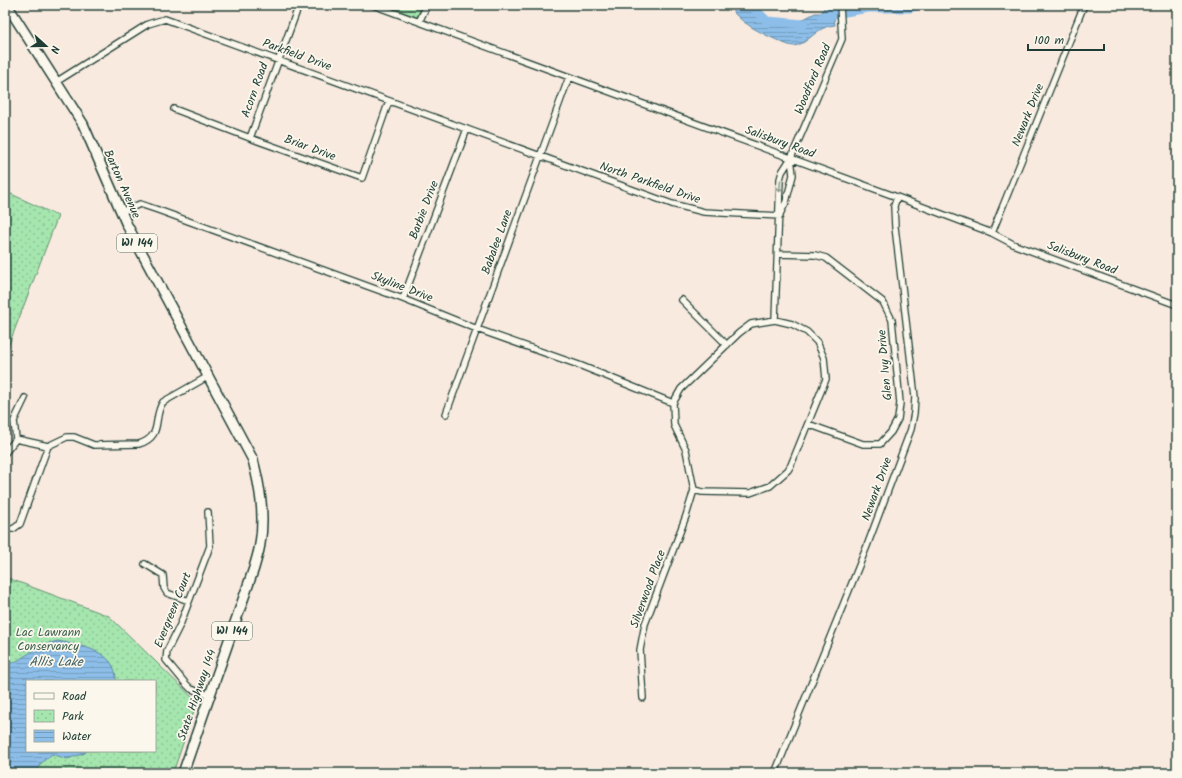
<svg xmlns="http://www.w3.org/2000/svg" width="1182" height="778" font-family="Kalam,sans-serif">
<style>
.park{fill:url(#park-dots);stroke:#629171;fill-rule:evenodd}
.water{fill:url(#water-rules);stroke:#618aa1}
.lines{fill:none;stroke-linecap:round;stroke-linejoin:round}
.river{stroke:#8dbee9;stroke-width:9}
.minor-casing{stroke:#1f3d34;stroke-width:8}
.primary-casing{stroke:#1f3d34;stroke-width:12}
.minor{stroke:#fbf7ec;stroke-width:5.5}
.primary{stroke:#fbf7ec;stroke-width:9}
.oneway{stroke:#8d9a90}
.labels{text-anchor:middle;dominant-baseline:central;stroke-width:3.5;stroke-linejoin:round;paint-order:stroke}
.shield{fill:#fbf7ec;stroke:#61756b;stroke-width:1}
.shield-label{font-size:11px;font-weight:bold;fill:#1f3d34}
.street-label{font-size:12px;fill:#1f3d34;stroke:#fbf7ec}
.park-label{font-size:12px;fill:#3a5f4c;stroke:#fbf7ec}
.water-label{font-size:13px;font-style:italic;fill:#3a5d61;stroke:#fbf7ec}
</style>
<defs>
<pattern id="park-dots" width="8" height="8" patternUnits="userSpaceOnUse"><rect width="8" height="8" fill="#a5e5ae"/><path d="M2 2h.1M6 6h.1" fill="none" stroke="#8ec596" stroke-width="1.8" stroke-linecap="round"/></pattern>
<pattern id="water-rules" width="6" height="5" patternUnits="userSpaceOnUse"><rect width="6" height="5" fill="#8dbee9"/><path d="M0 2.5h6" fill="none" stroke="#739cbe"/></pattern>
</defs>
<rect width="100%" height="100%" fill="#f9eadf"/>
<filter id="ink" filterUnits="userSpaceOnUse"><feTurbulence type="fractalNoise" baseFrequency=".025" numOctaves="2"/><feDisplacementMap in="SourceGraphic" scale="8" xChannelSelector="R" yChannelSelector="G"/><feConvolveMatrix kernelMatrix="1 2 1 2 8 2 1 2 1" color-interpolation-filters="sRGB"/></filter>
<g filter="url(#ink)">
<path class="park" d="M383 5H422L417 17Z
M5 191 58 216 5 355Z
M5 577 109 616 197 702 173 773H5ZM27 681H155V751H27Z"/>
<path class="water" d="M729 5H752L774 25 781 26 798 22 815 13H821L825 7 832 5 835 25C816 26 809 44 794 46 790 46 783 43 779 41 763 34 737 22 729 5Z
M58 641C81 646 117 650 116 681H27V751H86L85 753 67 759 52 754 40 764 37 773H5V665L17 661 42 645Z"/>
<g class="lines">
<path class="river" d="M751 5 767 21 804 24
M823 16 868 8H910L918 5"/>
<defs>
<path id="minor" d="M373 5 897 197 992 233 1015 245 1177 305
M419 22 427 5
M56 82 148 24 165 19 672 204 704 212 780 216
M174 109 250 138 362 178 389 101
M250 138 299 5
M121 212 140 204 158 210 403 299 477 329 579 365 673 403
M780 214 786 202 793 175 791 158
M992 233 1084 5
M778 254 815 255 826 258 883 302 892 320 900 403 898 419 891 432 880 444H863L808 424
M403 299 467 129
M682 300 727 345
M775 320 792 324 807 332 817 342 824 358 826 379 791 465 788 470 770 486 750 493 702 492 694 490 686 450 674 425 673 403 681 389 739 333 751 324Z
M775 320 780 179 782 172 791 158 842 39 840 5
M446 414 569 77
M16 439 48 446 67 437H74L94 445 139 444C164 436 152 418 163 402L207 377
M5 453 16 439 14 421 25 398
M208 512 210 546 180 625 167 651 166 660 185 683 191 689 209 695
M5 529H13L20 524 48 446
M145 564 163 575 164 588 167 593 189 601
M643 698 640 650 645 624 686 516 694 490
M775 773 867 546 911 429 914 413 915 397 895 227 894 206 897 197"/>
<path id="primary" d="M7 5 83 124 127 225 253 460C260 487 265 515 260 544 259 552 256 560 254 568L183 773"/>
</defs>
<use href="#minor" class="minor-casing"/>
<use href="#primary" class="primary-casing"/>
<use href="#minor" class="minor"/>
<use href="#primary" class="primary"/>
</g>
<defs><path id="oneway-shaft" d="M-6 0H5M1.5-3L5.5 0L1.5 3" fill="none" stroke-width="1.6" stroke-linecap="round" stroke-linejoin="round"/></defs>
<use class="oneway" href="#oneway-shaft" transform="translate(780 186) rotate(95)"/>
</g>
<g class="labels">
<g class="shield">
<rect x="117" y="234" width="40" height="18" rx="3"/>
<rect x="212" y="622" width="40" height="18" rx="3"/>
</g>
<g class="shield-label">
<text x="137" y="243">WI 144</text>
<text x="232" y="631">WI 144</text>
</g>
<g class="street-label">
<text transform="translate(297 55) rotate(20)">Parkfield Drive</text>
<text transform="translate(813 79) rotate(-67)">Woodford Road</text>
<text transform="translate(255 90) rotate(-70)">Acorn Road</text>
<text transform="translate(1028 115) rotate(-68)">Newark Drive</text>
<text transform="translate(780 142) rotate(20)">Salisbury Road</text>
<text transform="translate(310 148) rotate(20)">Briar Drive</text>
<text transform="translate(650 183) rotate(19)">North Parkfield Drive</text>
<text transform="translate(122 184) rotate(66)">Barton Avenue</text>
<text transform="translate(424 210) rotate(-69)">Barbie Drive</text>
<text transform="translate(497 242) rotate(-70)">Babalee Lane</text>
<text transform="translate(1082 258) rotate(21)">Salisbury Road</text>
<text transform="translate(402 287) rotate(21)">Skyline Drive</text>
<text transform="translate(885 365) rotate(-95)">Glen Ivy Drive</text>
<text transform="translate(877 489) rotate(-70)">Newark Drive</text>
<text transform="translate(648 589) rotate(-70)">Silverwood Place</text>
<text transform="translate(173 610) rotate(-68)">Evergreen Court</text>
<text transform="translate(197 695) rotate(-71)">State Highway 144</text>
</g>
<g class="park-label">
<text x="48" y="632">Lac Lawrann<tspan x="48" dy="14">Conservancy</tspan></text>
</g>
<g class="water-label">
<text x="56" y="662">Allis Lake</text>
</g>
</g>
<rect width="1182" height="778" fill="none" stroke="#fbf7ec" stroke-width="20"/>
<rect x="10" y="10" width="1162" height="758" fill="none" stroke="#1f3d34" stroke-width="1.5" filter="url(#ink)"/>
<rect x="26" y="680" width="130" height="72" fill="#fbf7ec" stroke="#a3ada2"/>
<rect x="34" y="693" width="20" height="6" fill="#fbf7ec" stroke="#a3ada2"/>
<text x="62" y="700" font-size="12" fill="#1f3d34">Road</text>
<rect x="34" y="710" width="20" height="12" fill="url(#park-dots)" stroke="#a3ada2"/>
<text x="62" y="720" font-size="12" fill="#1f3d34">Park</text>
<rect x="34" y="730" width="20" height="12" fill="url(#water-rules)" stroke="#a3ada2"/>
<text x="62" y="740" font-size="12" fill="#1f3d34">Water</text>
<g transform="translate(46 46) rotate(111)" stroke="#fbf7ec" stroke-width="3" paint-order="stroke">
<path d="M0-3L7 15L0 10L-7 15Z" fill="#1f3d34"/>
<text y="-6" font-size="11" font-weight="bold" text-anchor="middle" fill="#1f3d34">N</text>
</g>
<path d="M1028 44v6h76v-6" fill="none" stroke="#1f3d34" stroke-width="2"/>
<text x="1034" y="44" font-size="12" fill="#1f3d34" stroke="#fbf7ec" stroke-width="3" paint-order="stroke">100 m</text>
</svg>
